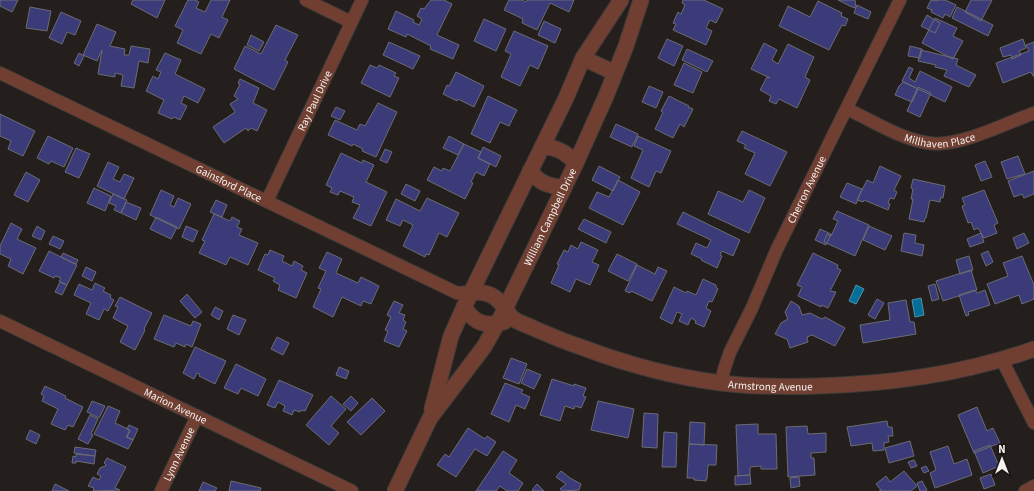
<svg xmlns="http://www.w3.org/2000/svg" width="1034" height="491" font-family="'Source Sans 3',sans-serif">
<style>
.water{fill:#046e98;stroke:#4c95b2}
.building{fill:#3b3b7a;stroke:#6b6c72}
.lines{fill:none;stroke-linecap:round;stroke-linejoin:round}
.minor-casing{stroke:#413c3a;stroke-width:14}
.tertiary-casing{stroke:#413c3a;stroke-width:17}
.minor{stroke:#713f32;stroke-width:12}
.tertiary{stroke:#713f32;stroke-width:15}
.labels{text-anchor:middle;dominant-baseline:central;stroke-width:3.5;stroke-linejoin:round;paint-order:stroke}
.street-label{font-size:11px;fill:#f5f1ef;stroke:#1b1513}
</style>
<rect width="100%" height="100%" fill="#241f1c"/>
<path class="water" d="M856 285 864 289 856 304 849 301Z
M921 298 924 315 915 317 912 300Z"/>
<path class="building" d="M0 0H18L12 12 0 6Z
M133 0H165L157 18 131 4Z
M188 0H195L199 2 196 8 205 12 211 0H230L222 17 228 20 219 38 211 34 201 54 177 43 183 30 175 26Z
M431 0H444L452 4 437 35 459 45 453 59 430 49 431 46 407 34 406 37 388 29 396 11 414 20 413 22 419 25 422 19 417 16 421 8 424 9Z
M509 0H522L526 2 527 0H574L569 12 550 3 537 30 522 23 523 19 504 10Z
M683 0H704L723 9 716 23 710 20 706 28 712 31 706 45 673 30 676 24 673 23 678 12 681 14 685 5 682 3Z
M838 0H855L856 8 852 7Z
M931 0 937 1V0H945L956 5 950 17 945 14 943 18 931 12 932 10 927 8Z
M971 0H992L981 21 965 12Z
M818 1 842 13 841 16 848 19 845 26 842 25 829 50 779 26 788 6 810 17Z
M857 5 871 12 868 19 854 13Z
M30 7 51 11 47 31 26 28Z
M957 7 993 25 988 36 952 18Z
M61 12 81 21 75 35 67 32 62 44 49 38Z
M927 15 940 23 935 33 921 26Z
M935 18 957 28 953 36 963 41 953 59 922 43Z
M484 19 506 29 496 51 474 41Z
M544 21 561 29 555 43 538 35Z
M97 24 116 32 110 46 125 49 124 55H129L131 46 150 49 148 63 139 61 134 88 121 86 123 75 115 73V77L98 74 102 50 97 61 83 55Z
M276 25 298 35 285 60 288 62 274 90 234 69 245 46 261 54Z
M514 31 548 46 538 69 530 65 520 86 501 77 511 54 505 51Z
M251 35 264 42 259 51 247 45Z
M667 39 683 46 674 66 658 58Z
M1023 39 1026 48 1019 51 1021 55 1012 59 1011 55 1003 57 1000 48Z
M389 42 420 56 413 69 383 55Z
M1034 42V76H1033L1031 72 1003 83 996 63 1029 51 1026 45Z
M764 43 777 50 772 60 778 64 788 44 814 57 805 77 810 80 797 108 779 99 776 104 769 101 771 96 760 90 767 77 770 78 751 69Z
M910 46 922 49 920 58 908 56Z
M687 49 713 61 707 72 682 60Z
M921 50 958 59 956 65 976 75 969 87 944 76 947 70 935 67 936 65 918 61Z
M79 53 84 56 79 66 74 63Z
M165 53 181 60 175 74 205 89 198 103 184 96 181 103 187 106 180 120 174 117 172 119 158 113 164 100 146 91 153 76 158 79 161 72 156 70Z
M684 63 702 72 693 93 674 85Z
M370 65 377 68 379 65 396 73 394 76 399 78 390 97 361 83Z
M909 67 913 69 909 78 915 82 920 71 952 87 945 102 902 81Z
M456 72 484 86 474 107 458 99 457 101 443 94 447 85 449 86Z
M240 79 259 88 253 103 267 110 257 131 251 128 248 131 246 128 224 143 213 127 235 112 230 104 238 99 234 96 240 84 238 83Z
M903 82 918 89 912 102 895 95 899 86Z
M649 86 663 92 656 108 642 102Z
M918 87 931 93 920 117 907 111Z
M488 96 517 110 509 126 500 122 490 143 471 134Z
M669 96 689 106 688 107 693 109 684 127 680 124 673 138 655 129 663 112 661 111Z
M378 103 397 112 376 157 362 151 363 149 353 144 352 146 328 135 335 120 357 130 360 124 365 126Z
M336 107 345 111 340 120 331 116Z
M0 114 35 131 23 156 8 149 11 141 0 136Z
M616 124 638 134 632 147 610 137Z
M742 131 787 152 770 186 745 174 755 153 744 148 746 145 737 141Z
M48 136 73 148 64 167 51 161 49 164 37 158Z
M449 136 464 144 458 155 443 148Z
M638 136 671 151 661 173 656 171 649 187 631 178 643 150 634 146Z
M464 144 481 152 478 158 490 164 484 176 476 172 471 182 473 183 465 199 427 180 434 167 442 171 443 168 450 171Z
M483 147 501 156 496 167 478 158Z
M76 148 90 154 79 178 65 172Z
M385 149 392 152 387 163 380 160Z
M341 153 362 163 363 160 374 165 366 182 387 192 371 226 353 218 360 205 352 202 354 197 340 191 338 195 330 192 332 188 326 185Z
M1018 156 1025 174 1007 179 1001 162Z
M985 161 992 177 981 181 975 165Z
M108 162 119 167 113 179 120 182 124 174 134 178 124 199 97 186Z
M599 166 620 177 613 191 592 180Z
M880 166 901 176 894 190 897 192 894 199 890 198 888 203 890 204 888 210 864 200 863 202 857 200 867 180 873 183Z
M1034 171V194L1024 198 1022 194 1014 197 1008 181Z
M26 172 40 180 28 202 14 195Z
M913 179 945 186 943 198 941 197 940 202 930 200 926 218H925L924 222 909 219 913 199H911L913 189 911 188Z
M618 180 640 192 623 225 589 208 597 192 609 197Z
M847 183 862 189 856 204 840 197Z
M406 184 420 191 415 201 401 194Z
M94 188 111 196 105 211 87 203Z
M161 190 174 196 170 205 174 207 178 198 191 204 179 229 150 215Z
M749 190 765 198 749 233 708 214 718 191 743 202Z
M984 190 998 223 994 225 997 233 984 238 978 228 974 230 971 222 968 223 962 206 965 205 962 198Z
M113 194 127 200 121 213 114 210 116 206 109 203Z
M427 198 459 213 447 237 439 233 429 255 426 254 425 257 403 246 413 225 403 220 400 226 386 220 396 199 420 211Z
M216 200 227 205 222 217 210 212Z
M126 202 141 208 136 220 121 213Z
M837 211 869 225 855 256 824 242 827 234 831 236 838 221 833 219Z
M683 212 740 240 733 256 722 251 720 255 722 256 717 268 701 260 702 259 691 254 696 243 707 248 711 240 677 224Z
M214 214 230 221 232 217 240 221 237 227 242 229 239 235 258 243 248 265 230 257 226 265 199 253 205 241 202 240Z
M156 217 177 227 171 239 150 229Z
M584 219 611 232 606 243 578 229Z
M11 223 22 229 17 239 36 248 23 274 8 266 11 259 0 254V246Z
M37 226 45 231 41 240 32 236Z
M186 226 198 231 193 242 182 237Z
M869 226 892 236 885 250 863 240Z
M820 229 831 234 826 245 815 240Z
M904 233 916 235 915 243 924 245 922 256 901 251Z
M981 233 984 242 970 247 967 239Z
M1024 233 1029 243 1017 249 1013 238Z
M53 236 64 241 60 249 49 244Z
M581 242 598 250 592 262 599 265 590 285 576 279 570 292 551 283 559 265 557 264 564 250 568 252 571 245 578 249Z
M270 250 284 256 282 261 292 266 294 261 303 266 301 270 307 273 296 298 278 290 280 285 273 281 275 278 258 270 265 254 268 255Z
M49 251 77 265 67 285 59 281 61 278 55 276 54 278 39 271Z
M988 251 993 262 986 266 981 254Z
M327 252 342 259 336 273 358 283 361 277 379 286 371 304 363 301 361 306 342 297 333 317 313 307 321 289 318 288 326 271 319 268Z
M63 253 78 260 76 264 61 257Z
M813 253 838 265 837 268 841 270 830 291 836 292 828 308 821 305V307L798 296 802 287 797 285Z
M617 254 637 264 628 281 608 271Z
M969 256 973 270 960 274 956 260Z
M1022 256 1034 285V299L1022 304 1019 295 995 304 987 284 1008 276 1003 263Z
M637 265 655 274 658 267 667 271 652 301 631 291 630 293 625 291Z
M86 267 96 272 92 281 82 276Z
M971 270 977 290 943 301 936 281Z
M703 279 716 285V287L718 289 712 302 709 301 706 308 711 311 704 327 695 323 696 321 691 318 688 325 679 321 682 314 677 312 672 324 660 318 674 287 686 293 687 291 696 295Z
M60 282 67 285 62 295 55 292Z
M95 283 105 288 103 291 111 295 110 298 114 300 108 311 104 309 99 320 86 314 91 303 74 295 79 284 92 290Z
M935 284 939 299 932 301 928 286Z
M975 290 977 293 985 290 990 305 968 312 969 315 966 316 959 295Z
M187 294 202 312 195 318 180 301Z
M120 297 152 313 144 329 145 330 135 350 120 342 128 326 113 318 118 307 115 306Z
M877 299 884 303 875 319 868 315Z
M906 300 910 322H914L916 334 863 343 860 325 890 320 888 303Z
M394 301 403 305 399 313 405 315 403 320 406 322 403 329 407 331 399 347 384 341 388 331 385 330 391 317 387 315Z
M791 301 799 306 802 315 810 313 822 319 825 317 845 328 835 346 812 335 807 337 808 342 790 348 787 339H786L775 334 781 323 788 319 785 312Z
M215 307 223 311 219 320 211 315Z
M164 315 191 326 193 321 201 324 192 347 186 344 185 347 176 343 174 347 154 339Z
M233 315 246 320 239 335 227 329Z
M277 337 289 343 283 355 271 349Z
M195 347 226 361 215 384 199 376 200 374 197 373 194 379 183 373Z
M511 358 527 364 519 384 503 378Z
M236 364 266 379 258 396 241 388 238 394 224 388Z
M339 367 349 371 346 379 336 375Z
M527 369 541 375 534 389 521 383Z
M552 379 574 386V384L586 388 583 396 586 397 581 408 575 406 574 409 565 406 560 421 540 415Z
M279 380 313 395 305 411 301 410 300 412 294 410 292 415 283 411 285 406 278 402 275 408 267 405Z
M505 383 523 390 521 393 530 397 525 409 516 405 509 422 491 414Z
M45 386 66 396 65 398 83 407 73 427 68 425 65 430 51 424 58 409 42 401 44 396 41 394Z
M331 396 346 409 331 426 339 433 329 445 306 425Z
M351 396 358 403 351 411 343 404Z
M372 398 385 411 361 435 347 422Z
M92 401 105 406 99 418 87 412Z
M598 401 634 409 628 438 591 430Z
M108 406 120 411 115 423 130 430 126 437 133 440 128 449 94 434Z
M977 407 987 431 993 428 1000 443 974 453 958 415Z
M644 413 658 414 657 448 642 447Z
M90 415 98 419 91 434 93 435 88 444 78 439Z
M887 421 888 427H892L893 436H888L889 442 884 443V450L873 451 872 443 851 446 847 427Z
M690 422 705 423 704 445 689 444Z
M758 424V434H776L777 469H761V466L750 467V475L738 476 736 425Z
M129 425 138 429 133 440 127 437 130 431 127 429Z
M807 426 808 434 826 433V452L811 453V458H814L815 475 788 477 786 427Z
M468 428 485 439 487 436 496 442 487 456 475 449 456 477 437 465 445 454 449 457Z
M30 430 40 435 36 444 26 439Z
M664 432 677 433 676 467H662Z
M910 441 914 456 889 463 885 448Z
M689 444 717 445 716 465H708L707 479H706V481L694 480V478H687Z
M990 445 999 466 983 473 974 451Z
M948 446 954 464 967 459 972 475 935 488 930 473 936 470 930 452Z
M75 447 96 450 95 456 74 453Z
M503 451 517 460 509 473 523 483 518 491H507L500 486 496 491H476Z
M76 454 95 456 94 464 76 461V463H72L73 456 76 457Z
M107 458 126 467 115 488 120 490 93 491 94 488 88 486 93 477 99 480 101 476 97 474 100 468 105 466 106 465 104 463Z
M914 460 917 466 911 468 908 462Z
M926 466 929 471 924 473 921 468Z
M561 471 570 478 581 484 579 490 562 491 560 489 566 484 556 477Z
M904 471 917 486 911 491H879L881 490 876 484 886 476 890 482Z
M991 474 995 485 984 489 980 478Z
M750 475 751 484 735 485V476Z
M799 477 800 486 791 488 790 478Z
M231 481 261 488 260 491H229Z
M922 481 927 490 925 491H920L917 483Z
M203 482 217 488 215 491H199Z
M55 484 69 491H52Z
M537 484 544 491H533L532 490Z"/>
<g class="lines">
<defs>
<g id="minor">
<path d="M306 0 351 22"/>
<path id="s1" d="M0 73 457 293 471 292"/>
<path id="s2" d="M847 109C873 121 900 139 929 143 958 148 1006 123 1034 113"/>
<path id="s3" d="M267 201 362 0"/>
<path id="s4" d="M0 321 352 491"/>
<path d="M1002 360 1034 423"/>
<path id="s5" d="M721 383 724 370 730 352 752 308 777 249 900 0"/>
<path id="s6" d="M161 491 197 416"/>
<path d="M1025 491 1034 486"/>
</g>
<g id="tertiary">
<path d="M583 58 615 73"/>
<path d="M542 147C556 146 566 153 576 163"/>
<path d="M530 171C541 184 547 185 564 188"/>
<path id="s7" d="M471 292C489 292 496 295 506 310 509 313 511 318 514 319 519 323 527 325 533 328 549 335 565 342 581 347 626 364 673 377 721 383 753 387 786 387 818 386 892 384 964 374 1034 349"/>
<path d="M464 307C474 323 485 327 504 322"/>
<path d="M432 409 451 336 464 307 566 98 583 58 621 0"/>
<path id="s8" d="M395 491 430 418 484 347 502 315 576 163 606 96 626 46 641 0"/>
</g>
</defs>
<use href="#minor" class="minor-casing"/>
<use href="#tertiary" class="tertiary-casing"/>
<use href="#minor" class="minor"/>
<use href="#tertiary" class="tertiary"/>
</g>
<g class="labels">
<g class="street-label">
<text stroke="none"><textPath href="#s3" startOffset="111">Ray Paul Drive</textPath></text>
<text stroke="none"><textPath href="#s2" startOffset="100">Millhaven Place</textPath></text>
<text stroke="none"><textPath href="#s1" startOffset="254">Gainsford Place</textPath></text>
<text stroke="none"><textPath href="#s5" startOffset="212">Cherron Avenue</textPath></text>
<text stroke="none"><textPath href="#s8" startOffset="316">William Campbell Drive</textPath></text>
<text stroke="none"><textPath href="#s7" startOffset="321">Armstrong Avenue</textPath></text>
<text stroke="none"><textPath href="#s4" startOffset="195">Marion Avenue</textPath></text>
<text stroke="none"><textPath href="#s6" startOffset="41">Lynn Avenue</textPath></text>
</g>
</g>
<g transform="translate(1002 459)" stroke="#1b1513" stroke-width="3" paint-order="stroke">
<path d="M0-3L7 15L0 10L-7 15Z" fill="#f5f1ef"/>
<text y="-6" font-size="11" font-weight="bold" text-anchor="middle" fill="#f5f1ef">N</text>
</g>
</svg>
